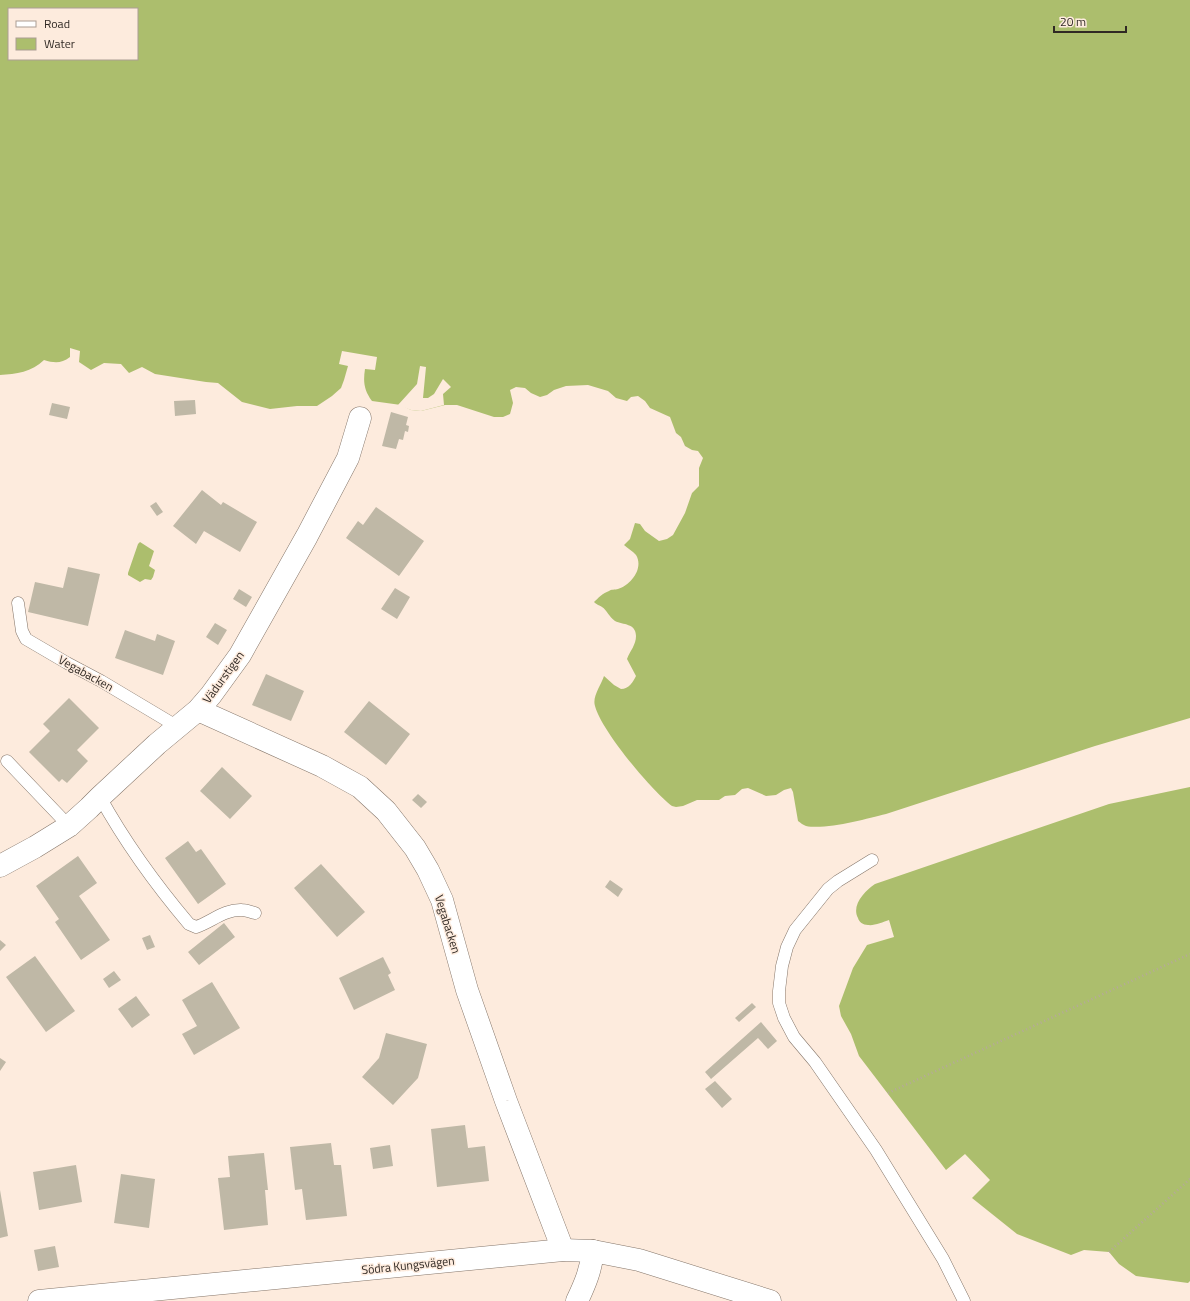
<svg xmlns="http://www.w3.org/2000/svg" width="1190" height="1301" font-family="'Titillium Web',sans-serif">
<style>
.water{fill:#acbe6d;fill-rule:evenodd}
.pier{fill:#fdebdd}
.building{fill:#bfb8a6}
.lines{fill:none;stroke-linecap:round;stroke-linejoin:round}
.lane-casing{stroke:#85766a;stroke-width:13}
.street-casing{stroke:#85766a;stroke-width:23}
.secondary-casing{stroke:#85766a;stroke-width:23}
.path{stroke:#b6a89d;stroke-width:2.5;stroke-dasharray:1 3;stroke-linecap:butt}
.lane{stroke:#fff;stroke-width:12}
.street{stroke:#fff;stroke-width:22}
.secondary{stroke:#fff;stroke-width:22}
.labels{text-anchor:middle;dominant-baseline:central;stroke-width:3;stroke-linejoin:round;paint-order:stroke}
.street-label{font-size:12px;fill:#302924;stroke:#fdebdd}
</style>
<rect width="100%" height="100%" fill="#fdebdd"/>
<path class="water" d="M0 0H1190V718L1095 746 886 814C866 819 826 830 806 826 803 825 801 823 798 821L793 792 791 788 784 790 776 795 766 796 748 788 742 789 735 795 725 796 719 800H697L683 806 676 807 672 806C651 790 601 730 595 706 592 697 601 685 604 676L614 685 621 689C629 689 633 682 636 676L627 659C630 651 636 645 636 636 636 623 623 625 615 621 609 617 607 610 602 607 599 605 597 605 594 602 598 598 603 593 609 591 611 589 615 590 618 589 631 585 644 568 636 555 633 551 627 548 624 545L630 539 635 523 640 524 645 531 659 541 667 539 673 535 685 513 692 493 699 486V468L703 458 698 451 692 450 685 446 681 437 676 433 670 417 650 408 645 401 638 396 631 397 627 401 616 398 608 391 588 385 566 386 554 390 547 395 540 397 531 393 525 388 516 387 510 390 513 403 510 414 503 417H494L457 405H445L421 411 411 410 401 405 372 401C364 390 363 382 365 369L375 370 377 357 342 351 339 364 348 366 344 380 341 388 332 396 317 406H297L270 409 242 402 218 383 206 382 155 374 142 367 129 373 121 364 104 363 91 370 79 362 80 351 70 348V357C61 364 54 363 44 360 32 372 16 374 0 375ZM9 9H137V59H9Z
M140 542 154 551 149 566 155 570 153 577 151 580 145 579 140 582 128 575V573L138 544Z
M1190 787V1281L1188 1283 1136 1276 1119 1264 1109 1252 1084 1250 1071 1255 1017 1234 972 1198 990 1180 965 1154 946 1170 859 1056 851 1034 841 1016 839 1006 853 968 867 945 894 937 889 920C883 922 874 926 868 925 863 925 859 922 858 918 851 905 865 891 875 884L1109 804Z"/>
<path class="pier" d="M420 366 426 367 423 398H428L434 394 443 379 451 387 443 394 444 405 421 411 411 410 398 405 417 384Z"/>
<path class="building" d="M195 400 196 414 175 416 174 401Z
M52 403 70 407 67 419 49 415Z
M391 412 408 417 406 425 409 426 408 432 405 431 403 440 399 439 396 449 382 446Z
M202 490 221 505 223 502 257 522 240 552 204 531 196 544 173 526Z
M156 502 163 512 157 516 150 506Z
M376 507 424 541 399 576 346 538 358 521 363 525Z
M68 567 100 574 88 626 28 612 35 582 63 588Z
M395 588 410 597 397 619 381 609Z
M239 589 252 597 246 607 233 599Z
M215 623 227 630 218 645 206 637Z
M125 630 155 641 157 634 175 641 163 675 115 658Z
M266 674 304 691 291 721 252 705Z
M69 698 99 728 77 750 88 761 67 783 62 779 59 782 29 752 50 731 43 724Z
M369 701 410 734 386 765 344 732Z
M222 767 252 796 230 819 200 791Z
M418 794 427 802 421 808 412 800Z
M188 841 196 852 201 849 226 884 198 904 165 858Z
M78 856 97 883 79 896 110 940 81 960 55 922 59 919 36 886Z
M321 864 365 912 337 937 294 888Z
M610 880 623 889 618 897 605 887Z
M224 923 235 937 199 965 188 952Z
M150 935 155 947 147 950 142 938Z
M0 940 6 945 0 951Z
M35 956 75 1011 46 1032 6 977Z
M383 957 391 973 388 975 395 990 354 1010 339 978Z
M114 971 121 980 109 988 103 979Z
M212 982 240 1028 194 1055 182 1034 197 1026 182 1000Z
M136 996 150 1015 132 1028 118 1009Z
M752 1003 756 1007 739 1022 735 1018Z
M761 1022 777 1041 768 1049 758 1038 711 1079 705 1072Z
M386 1033 427 1044 418 1078 393 1105 362 1077 379 1058Z
M0 1058 6 1062 0 1071Z
M715 1081 732 1099 722 1108 705 1089Z
M465 1125 468 1148 485 1146 489 1181 437 1187 431 1129Z
M331 1143 334 1165H341L347 1216 306 1220 302 1189 295 1190 290 1147Z
M390 1145 393 1166 373 1169 370 1148Z
M264 1153 268 1190H265L268 1225 224 1230 218 1178 230 1177 228 1156Z
M76 1165 82 1202 39 1210 33 1172Z
M121 1174 155 1179 149 1228 114 1223Z
M0 1190 8 1236 0 1238Z
M55 1246 59 1267 38 1271 34 1250Z"/>
<g class="lines">
<defs>
<path id="lane" d="M18 603 22 631 26 639 67 663 101 681 178 727
M7 761 69 826
M100 797C125 842 156 885 189 924L196 927C211 922 225 909 242 910 246 910 251 912 255 913
M872 860 838 881 828 889 795 930 787 947 782 966 779 991V1003L784 1018 794 1037 815 1062 876 1150 943 1259 964 1301"/>
<path id="street" d="M198 710 322 766 360 787 386 811 415 848 428 870 442 900 467 990 506 1101 563 1250
M0 866 35 847 69 826 89 808 100 797 157 744 198 710 211 695 240 655 307 536 348 458 360 418
M577 1301C585 1284 591 1270 593 1251"/>
<path id="secondary" d="M39 1301 563 1250 593 1251 639 1260 770 1301"/>
</defs>
<use href="#lane" class="lane-casing"/>
<use href="#street" class="street-casing"/>
<use href="#secondary" class="secondary-casing"/>
<path class="path" d="M888 1093 1190 954
M1109 1252 1190 1179"/>
<use href="#lane" class="lane"/>
<use href="#street" class="street"/>
<use href="#secondary" class="secondary"/>
</g>
<g class="labels">
<g class="street-label">
<text transform="translate(86 673) rotate(29)">Vegabacken</text>
<text transform="translate(223 677) rotate(-54)">Vädurstigen</text>
<text transform="translate(448 924) rotate(73)">Vegabacken</text>
<text transform="translate(408 1265) rotate(-6)">Södra Kungsvägen</text>
</g>
</g>
<rect x="8" y="8" width="130" height="52" fill="#fdebdd" stroke="#ab9d93"/>
<rect x="16" y="21" width="20" height="6" fill="#ffffff" stroke="#ab9d93"/>
<text x="44" y="28" font-size="12" fill="#302924">Road</text>
<rect x="16" y="38" width="20" height="12" fill="#acbe6d" stroke="#ab9d93"/>
<text x="44" y="48" font-size="12" fill="#302924">Water</text>
<path d="M1054 26v6h72v-6" fill="none" stroke="#302924" stroke-width="2"/>
<text x="1060" y="26" font-size="12" fill="#302924" stroke="#fdebdd" stroke-width="3" paint-order="stroke">20 m</text>
</svg>
